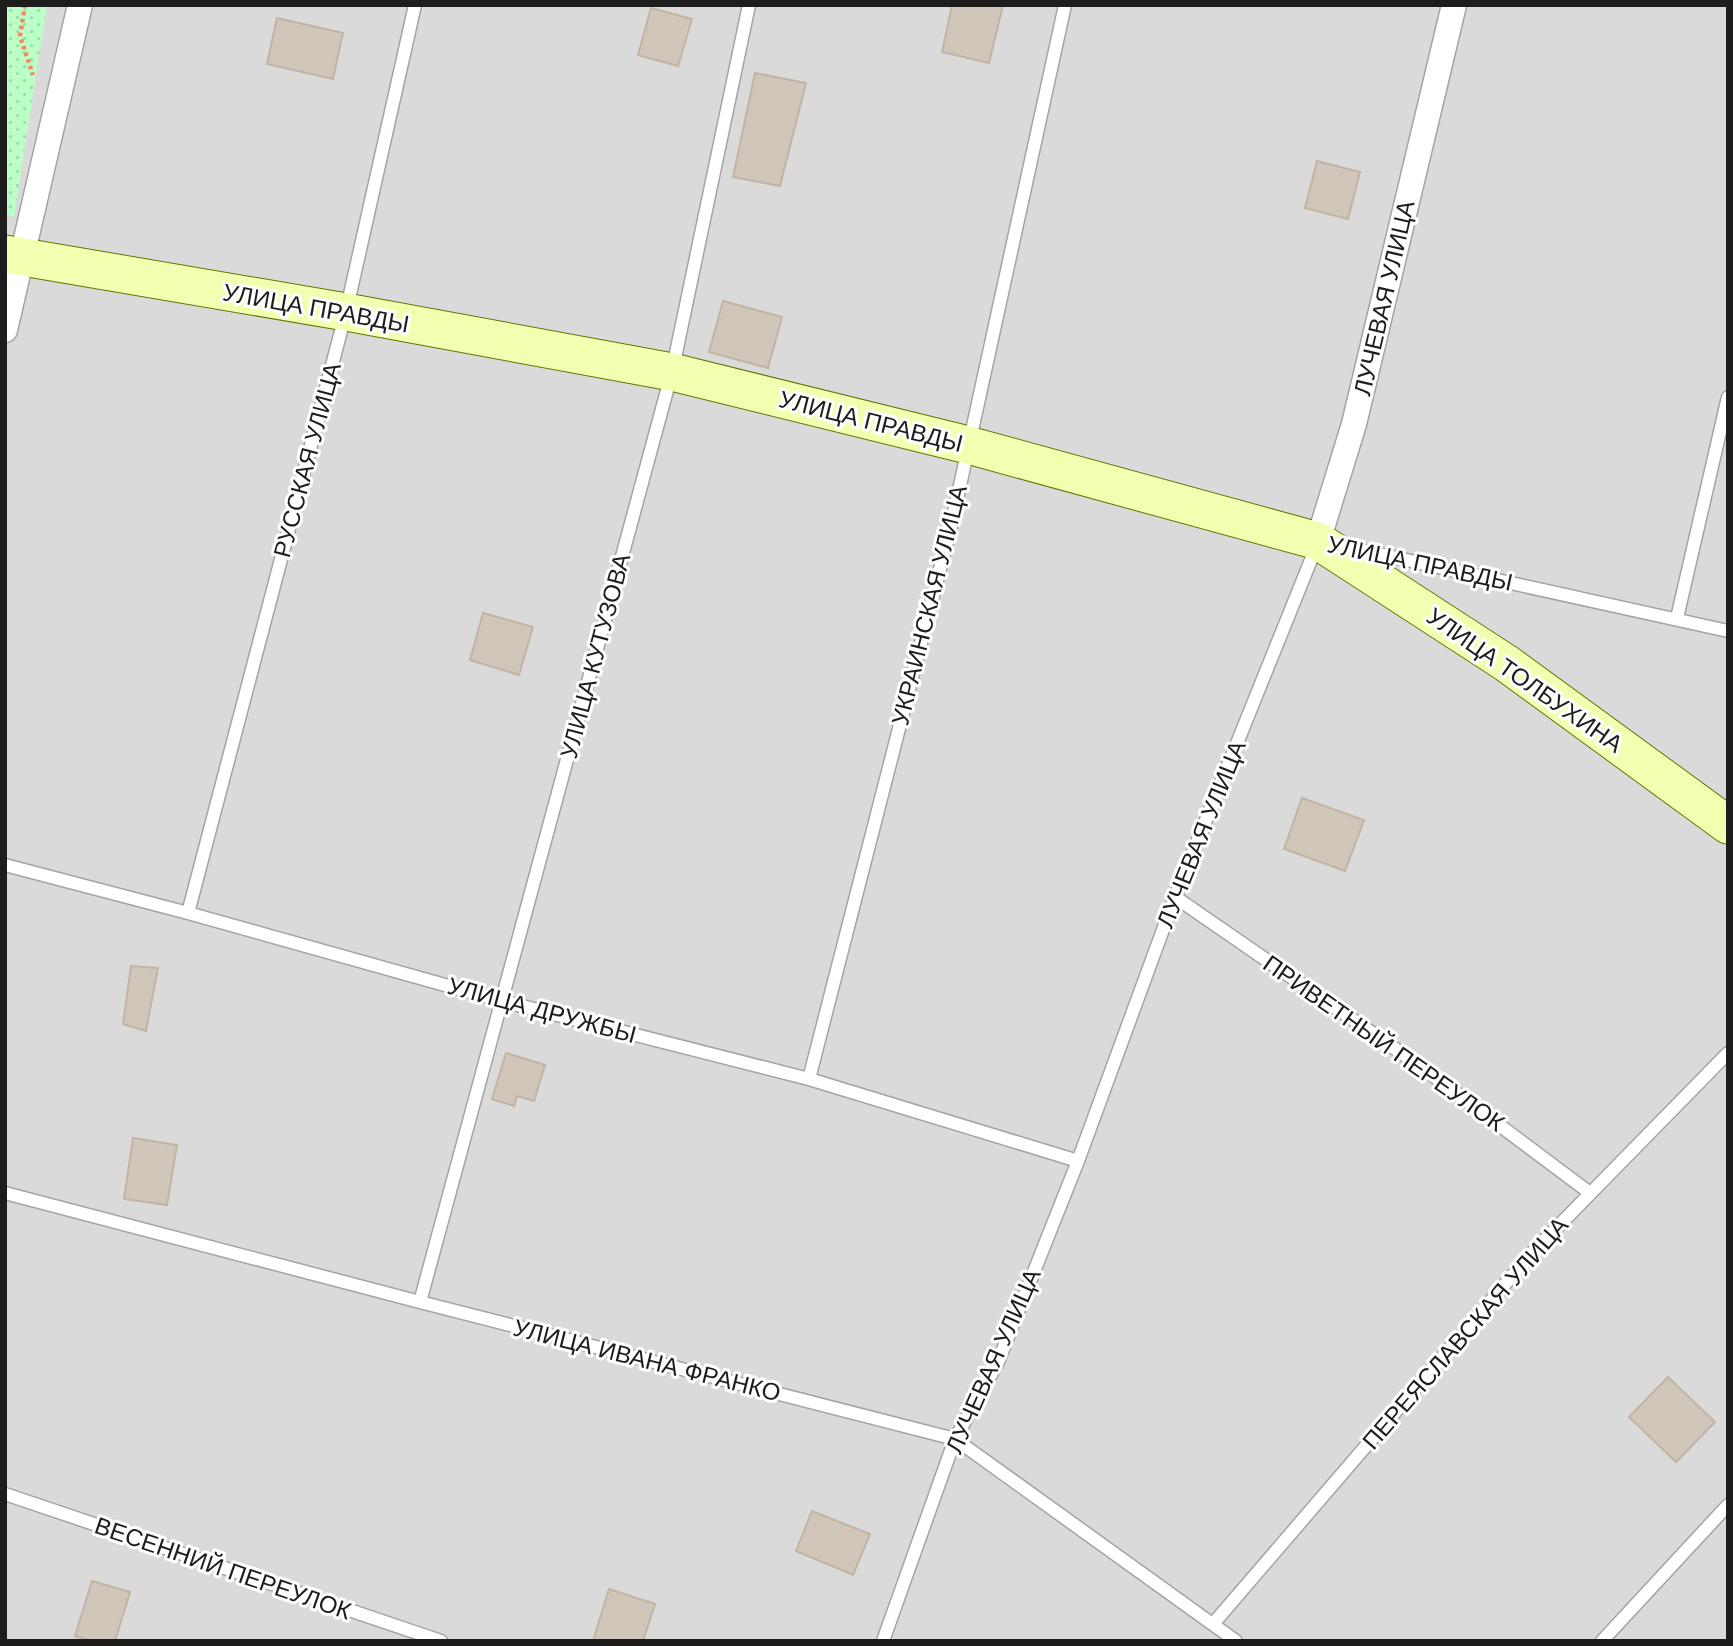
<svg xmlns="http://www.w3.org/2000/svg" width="1733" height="1646" font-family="Arial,sans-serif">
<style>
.residential{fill:#dbdada}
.park{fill:url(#park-dots)}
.building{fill:#d0c6ba;stroke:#c2b4a2;stroke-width:2}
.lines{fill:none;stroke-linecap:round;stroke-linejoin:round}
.lane-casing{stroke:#a4a4a4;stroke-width:15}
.street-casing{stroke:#a4a4a4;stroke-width:27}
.secondary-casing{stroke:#5f7800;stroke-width:39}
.path{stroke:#ff8363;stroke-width:4.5;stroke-dasharray:3.5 3.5;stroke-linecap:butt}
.lane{stroke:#fff;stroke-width:12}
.street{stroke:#fff;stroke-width:24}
.secondary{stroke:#f3ffb0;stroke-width:37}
.labels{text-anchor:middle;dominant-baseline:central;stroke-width:6;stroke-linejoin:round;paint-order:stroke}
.street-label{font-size:24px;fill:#1d1d1d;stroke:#fff}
</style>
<defs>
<pattern id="park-dots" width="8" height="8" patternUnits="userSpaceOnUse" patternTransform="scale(1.75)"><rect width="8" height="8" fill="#b9ffc6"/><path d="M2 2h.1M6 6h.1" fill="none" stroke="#9fdaaa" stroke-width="1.8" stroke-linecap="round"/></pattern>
</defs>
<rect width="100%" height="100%" fill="#efece2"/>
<path class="residential" d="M5 5H1728V1641H5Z"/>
<path class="park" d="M5 5H47L14 217 5 214Z"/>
<path class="building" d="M952 5H1003L989 63 942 52Z
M651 8 692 19 678 66 638 55Z
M277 18 343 33 333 79 267 64Z
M755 73 806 83 780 186 733 177Z
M1317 161 1360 172 1348 219 1305 208Z
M723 301 782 317 768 368 709 352Z
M483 613 533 627 519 675 470 660Z
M1302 798 1364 820 1345 871 1284 849Z
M131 966 158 968 146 1031 123 1024Z
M506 1053 545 1065 534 1101 517 1096 514 1106 492 1099Z
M133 1138 177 1145 167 1205 124 1199Z
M1668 1377 1715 1422 1676 1462 1629 1417Z
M812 1511 870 1534 853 1575 796 1551Z
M92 1581 130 1592 115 1641H92L75 1636Z
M609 1589 655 1604 643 1641H593Z"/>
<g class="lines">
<defs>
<path id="lane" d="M1352 548 1728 631
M1677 618 1728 397
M5 865 188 913 502 1001 809 1079 1078 1161
M1175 897 1423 1068 1590 1193
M188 913 346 312 415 5
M809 1079 952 522 1065 5
M5 1193 420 1302 955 1439 1236 1641
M420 1302 672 372 749 5
M5 1494 441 1641
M1213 1624 1531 1254 1728 1053
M883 1641 955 1439 998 1362 1078 1161 1175 897 1317 545
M1602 1641 1728 1505"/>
<path id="street" d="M5 330 80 5
M1318 541 1354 424 1454 5"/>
<path id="secondary" d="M5 254 346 312 672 372 968 445 1318 541 1506 663 1728 825"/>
</defs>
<use href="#lane" class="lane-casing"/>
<use href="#street" class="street-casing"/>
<use href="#secondary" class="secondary-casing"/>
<path class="path" d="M25 5 20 36 33 75"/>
<use href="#lane" class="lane"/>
<use href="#street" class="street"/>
<use href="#secondary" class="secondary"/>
</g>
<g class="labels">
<g class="street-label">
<text transform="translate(1384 298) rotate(-77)">ЛУЧЕВАЯ УЛИЦА</text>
<text transform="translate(316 308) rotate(10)">УЛИЦА ПРАВДЫ</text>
<text transform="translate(871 421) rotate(14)">УЛИЦА ПРАВДЫ</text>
<text transform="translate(307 460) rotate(-75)">РУССКАЯ УЛИЦА</text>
<text transform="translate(1420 563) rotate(12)">УЛИЦА ПРАВДЫ</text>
<text transform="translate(929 605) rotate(-76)">УКРАИНСКАЯ УЛИЦА</text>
<text transform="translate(595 656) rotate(-75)">УЛИЦА КУТУЗОВА</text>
<text transform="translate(1525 680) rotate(35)">УЛИЦА ТОЛБУХИНА</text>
<text transform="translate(1201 834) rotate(-68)">ЛУЧЕВАЯ УЛИЦА</text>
<text transform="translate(542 1010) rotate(15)">УЛИЦА ДРУЖБЫ</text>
<text transform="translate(1384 1043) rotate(35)">ПРИВЕТНЫЙ ПЕРЕУЛОК</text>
<text transform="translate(1465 1333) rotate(-49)">ПЕРЕЯСЛАВСКАЯ УЛИЦА</text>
<text transform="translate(647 1360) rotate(14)">УЛИЦА ИВАНА ФРАНКО</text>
<text transform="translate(993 1361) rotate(-66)">ЛУЧЕВАЯ УЛИЦА</text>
<text transform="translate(223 1568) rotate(19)">ВЕСЕННИЙ ПЕРЕУЛОК</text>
</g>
</g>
<rect width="1733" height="1646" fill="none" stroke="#1d1d1d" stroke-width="14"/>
</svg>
